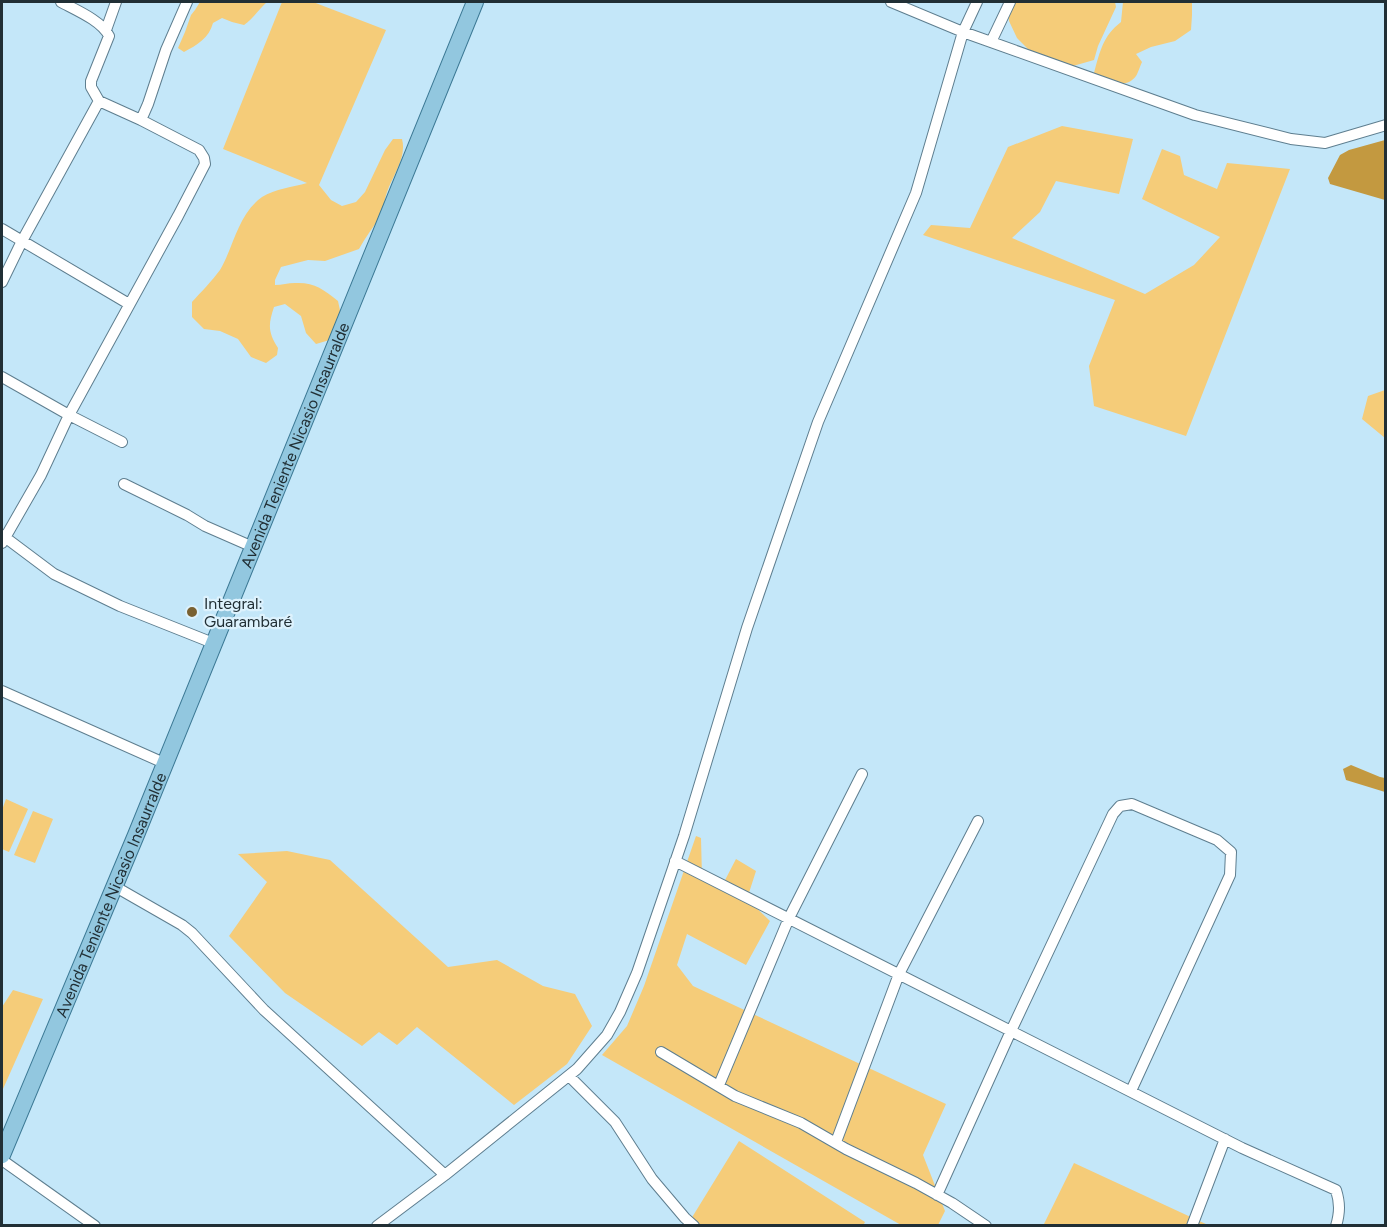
<svg xmlns="http://www.w3.org/2000/svg" width="1387" height="1227" font-family="Figtree,sans-serif">
<style>
.green{fill:#f5cc79}
.water{fill:#c39940}
.lines{fill:none;stroke-linecap:round;stroke-linejoin:round}
.minor-casing{stroke:#5e7e8f;stroke-width:12}
.primary-casing{stroke:#3c7995;stroke-width:18}
.minor{stroke:#fff;stroke-width:10}
.primary{stroke:#92c7df;stroke-width:16}
.poi-dot{fill:#796132;stroke:#ddf2fd;stroke-width:2}
.labels{text-anchor:middle;dominant-baseline:central;stroke-width:4.5;stroke-linejoin:round;paint-order:stroke}
.street-label{font-size:16px;fill:#212f35;stroke:#ddf2fd}
.poi-label{font-size:16px;fill:#212f35;stroke:#ddf2fd;text-anchor:start}
</style>
<rect width="100%" height="100%" fill="#c4e7f9"/>
<path class="green" d="M200 2H267C259 9 253 19 244 25L232 22 222 18 213 23C209 38 197 45 184 52L178 48 185 32 191 15 195 10Z
M282 2H313L386 30 319 185 331 200 342 206 356 202 365 192 385 150 393 139H402C407 157 393 175 387 192 384 201 384 209 379 218 372 229 365 238 359 249L325 261 308 260 281 267 275 280V285C282 285 288 283 295 283 314 282 323 289 338 301L342 320 333 339 316 344 306 333 301 316 285 304 274 307C268 325 268 332 278 348L277 355 266 363 251 357 238 339 220 331 204 329 192 317V302C201 292 212 281 220 270 234 246 238 214 262 197 275 189 293 187 307 183L223 149Z
M1011 2H1115L1116 7 1098 46 1094 60 1066 68 1032 53 1017 38 1009 21 1008 10Z
M1123 2H1192V15L1191 30 1175 41 1151 47 1136 54 1142 62C1140 66 1138 73 1136 76 1125 91 1105 81 1094 73 1100 51 1103 36 1121 22Z
M1062 126 1133 139 1119 194 1056 181 1040 212 1012 238 1145 294 1194 265 1220 237 1142 199 1162 149 1180 156 1184 175 1217 189 1227 163 1290 169 1186 436 1094 406 1089 366 1115 300 923 235 931 225 970 228 1008 147Z
M1385 390H1386L1385 438 1362 419 1368 396Z
M6 799 28 809 9 852 2 849V810Z
M33 811 53 819 35 863 14 855Z
M696 836 701 838 702 877 723 884 736 859 756 871 747 899 770 921 746 965 687 934 677 965 693 986 946 1104 923 1155 945 1211 938 1225H901L602 1055 627 1026 644 986Z
M287 851 330 860 448 967 497 960 543 986 575 994 592 1026 567 1064 514 1105 417 1027 397 1045 379 1032 362 1046 285 993 229 936 267 882 238 854Z
M13 990 43 999 3 1089 2 1088V1007Z
M739 1141 865 1222 863 1226H700L691 1219Z
M1074 1163 1208 1225 1043 1226Z"/>
<path class="water" d="M1385 140V200L1330 184 1328 178 1340 155 1349 150Z
M1351 765 1380 777 1385 778V792L1346 780 1343 769Z"/>
<g class="lines">
<defs>
<path id="minor" d="M61 2C76 10 102 21 109 36L91 81V87L99 101
M891 2 963 32 1195 115 1291 139 1325 143 1386 125
M106 30 116 2
M991 42 1010 2
M2 229 129 304
M2 282 22 241 99 101 141 120
M2 377 69 415 122 442
M124 484 187 515 205 526 253 547
M2 535 54 574 120 606 213 643
M2 543 41 475 69 415 178 216 205 164 204 158 199 150 141 120 148 104 166 50 187 2
M2 691 164 763
M675 861 1242 1148 1336 1190C1340 1203 1340 1212 1336 1226
M114 886 182 925 192 933 264 1010 445 1175
M661 1052 735 1096 801 1123 846 1149 916 1183 952 1203 986 1226
M569 1076 615 1122 652 1179 685 1218 694 1226
M719 1085 789 918 862 774
M836 1142 899 974 978 821
M2 1160 95 1226
M937 1195 1011 1031 1113 814 1120 806 1132 804 1217 840 1231 852 1230 875 1131 1091
M377 1226 445 1175 577 1069 607 1035 620 1012 637 973 684 836 747 628 818 422 916 193 963 32 977 2
M1192 1226 1225 1139"/>
<g id="primary">
<path id="s1" d="M2 1155 136 835 475 2"/>
</g>
</defs>
<use href="#minor" class="minor-casing"/>
<use href="#primary" class="primary-casing"/>
<use href="#minor" class="minor"/>
<use href="#primary" class="primary"/>
</g>
<circle class="poi-dot" cx="192" cy="612" r="6"/>
<g class="labels">
<g class="street-label">
<text stroke="none"><textPath href="#s1" startOffset="768">Avenida Teniente Nicasio Insaurralde</textPath></text>
<text stroke="none"><textPath href="#s1" startOffset="282">Avenida Teniente Nicasio Insaurralde</textPath></text>
</g>
<g class="poi-label">
<text x="204" y="603">Integral:<tspan x="204" dy="18">Guarambaré</tspan></text>
</g>
</g>
<rect width="1387" height="1227" fill="none" stroke="#212f35" stroke-width="6"/>
</svg>
